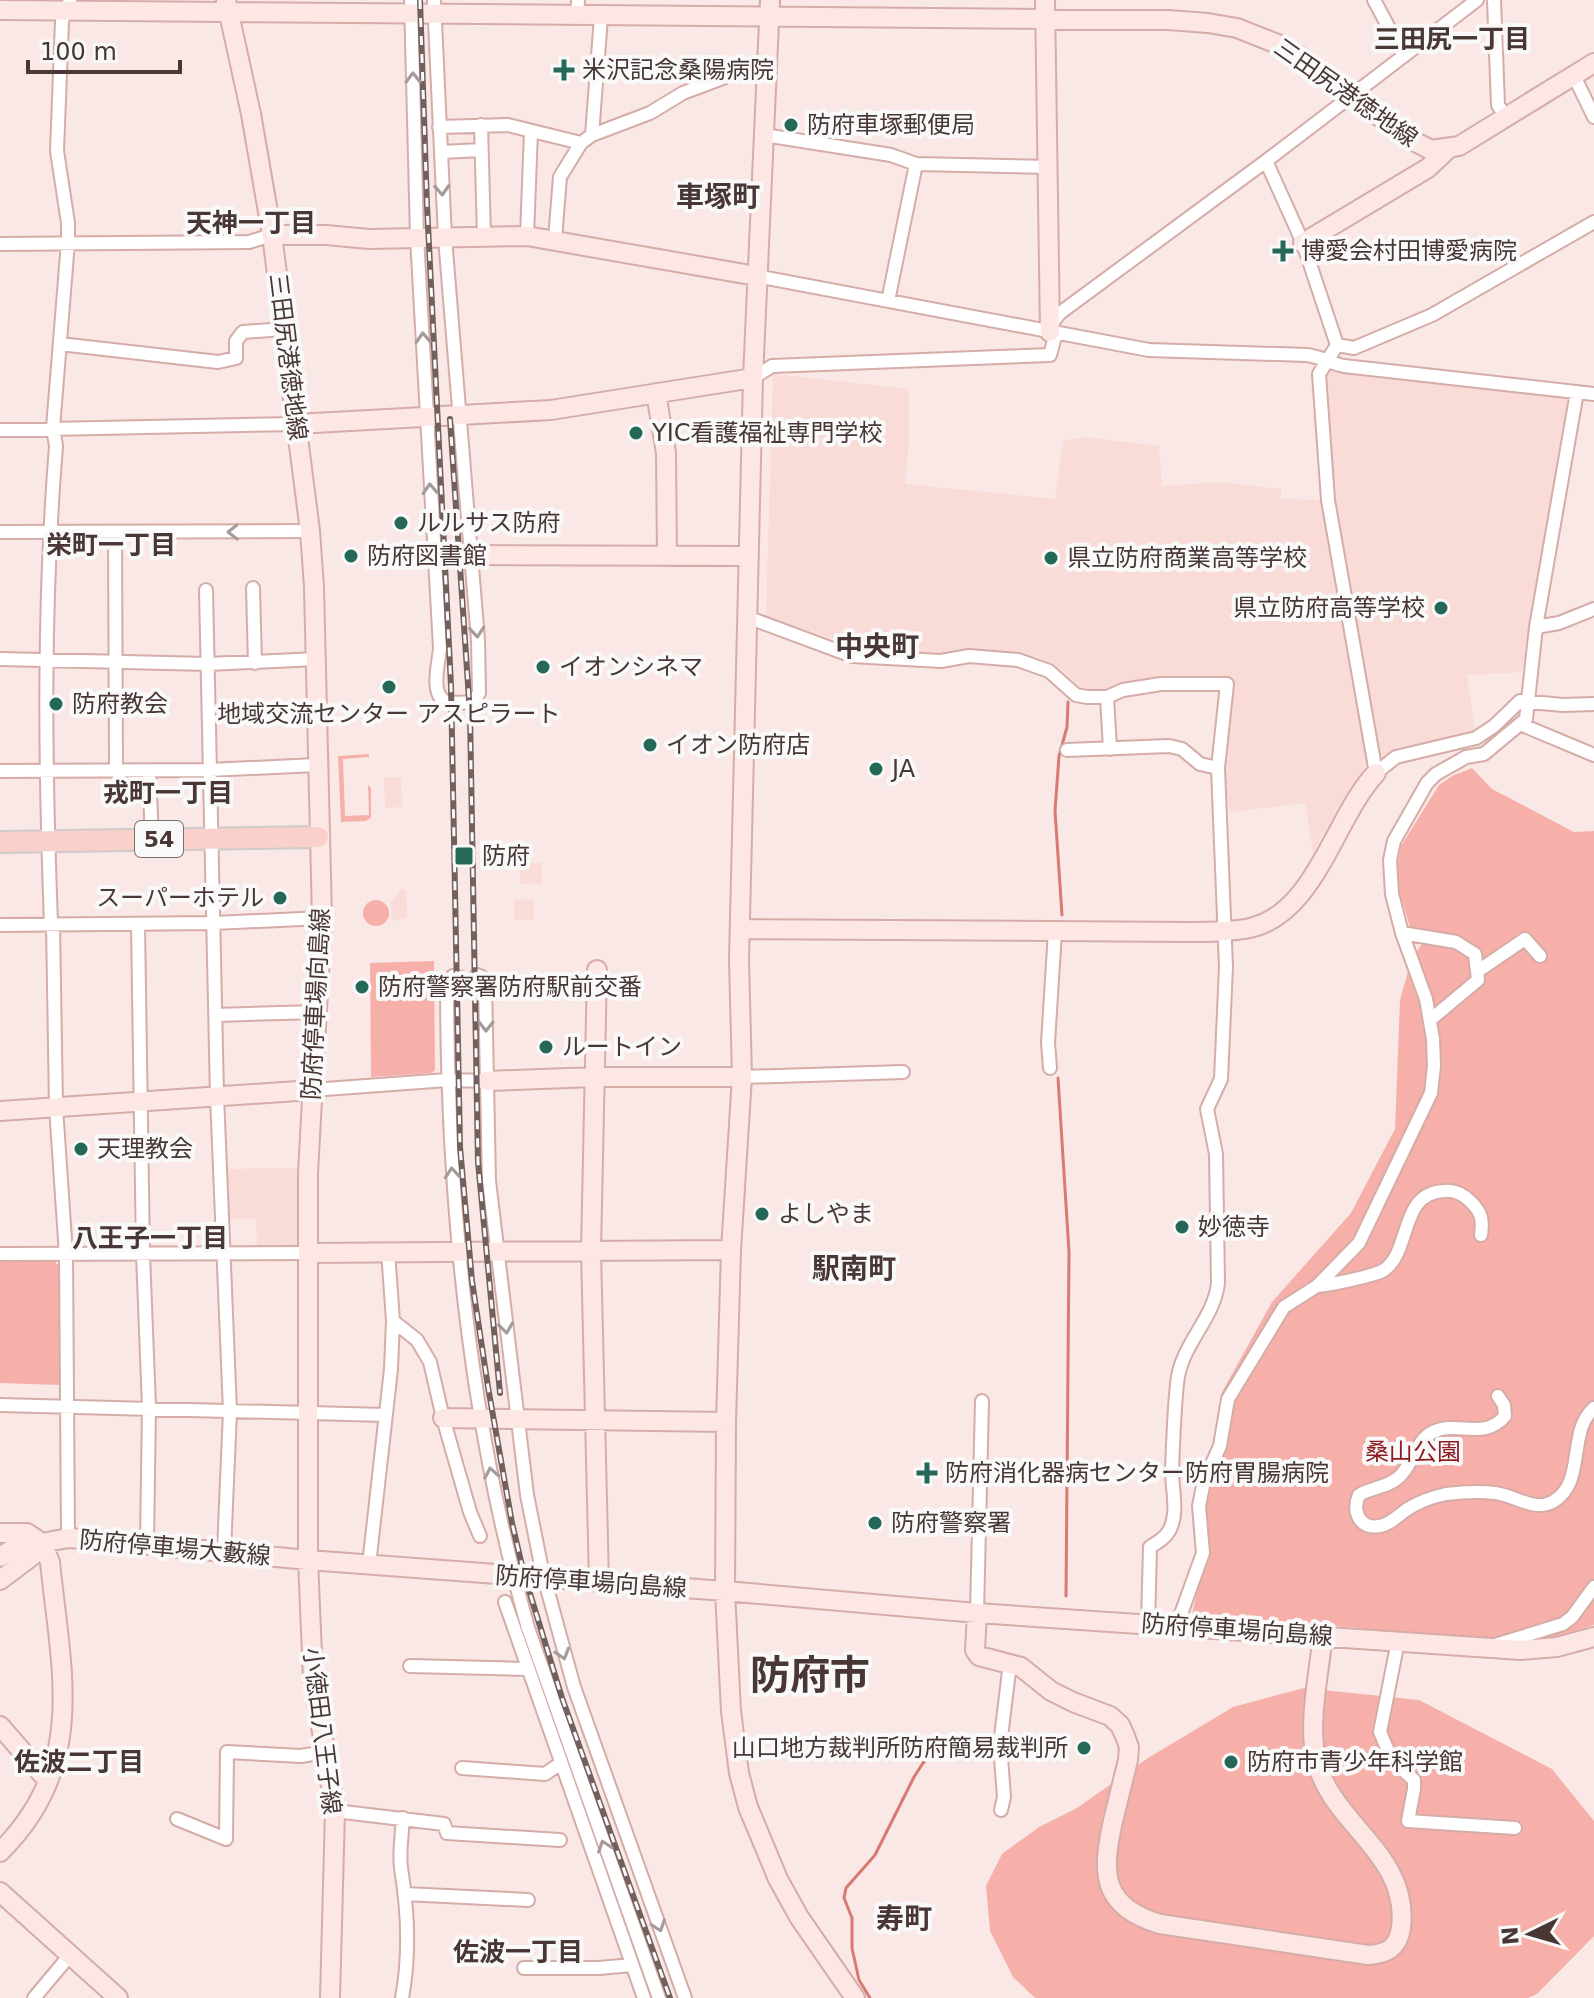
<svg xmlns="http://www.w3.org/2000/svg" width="1594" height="1998" font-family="'DejaVu Sans','Noto Sans JP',sans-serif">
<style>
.built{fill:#f9dbd7}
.green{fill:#f6b0a9}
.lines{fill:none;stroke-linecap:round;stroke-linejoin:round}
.stream{stroke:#d87972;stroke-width:3}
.street-tunnel{stroke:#d6c5c3;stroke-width:12;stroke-dasharray:12 6;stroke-linecap:butt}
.street-casing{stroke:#d5aca8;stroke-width:16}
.secondary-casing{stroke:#d5aca8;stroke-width:22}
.primary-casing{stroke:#cfcbca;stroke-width:24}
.street{stroke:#fff;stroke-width:12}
.secondary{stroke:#fde7e5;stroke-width:18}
.primary{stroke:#fad0cb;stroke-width:20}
.rail-casing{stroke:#71605e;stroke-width:6}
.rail{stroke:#f9f9f9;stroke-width:3;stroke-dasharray:9;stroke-linecap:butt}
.oneway{stroke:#a49b9a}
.poi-dot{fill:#256858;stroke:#f9f9f9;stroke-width:3}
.labels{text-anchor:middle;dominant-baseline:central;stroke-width:8;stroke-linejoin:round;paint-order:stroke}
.shield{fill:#f9f9f9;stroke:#7d7170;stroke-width:2}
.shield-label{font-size:22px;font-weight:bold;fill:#483735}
.poi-label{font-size:24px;fill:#483735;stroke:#f9f9f9;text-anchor:start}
.street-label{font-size:24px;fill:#483735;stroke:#f9f9f9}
.park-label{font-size:24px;fill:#8d1b1f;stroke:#f9f9f9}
.neighbourhood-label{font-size:26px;font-weight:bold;fill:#483735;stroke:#f9f9f9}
.quarter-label{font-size:28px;font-weight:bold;fill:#483735;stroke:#f9f9f9}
.town-label{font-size:40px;font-weight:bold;fill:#483735;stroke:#f9f9f9}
</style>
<rect width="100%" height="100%" fill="#f9e8e6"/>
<path class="built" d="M1325 370 1577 392 1522 672 1467 675 1476 738 1416 751 1376 773 1328 500Z
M773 374 909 389V445L905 484 1055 499 1063 441 1083 437 1159 446 1162 486 1219 482 1281 489V499L1325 500 1367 756 1363 775 1344 798 1313 852 1305 803 1230 812 1222 763 1232 680 1164 678 1119 686 1105 692 1084 691 1061 669 1037 657 976 653 930 659 868 650 766 617Z
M401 777 402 807 385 808 384 778Z
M520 863H542V883L520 884Z
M401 889 406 890 407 918 392 921 391 902Z
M534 899V920H514V900Z
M297 1168V1247L292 1252 257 1251 256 1218 225 1219 224 1169Z"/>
<path class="green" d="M369 754V757L343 759 345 816 369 815 368 785 371 788V818L365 821 341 822 338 756Z
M1472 768 1492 789 1574 832 1594 831V1625L1561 1636 1523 1642 1192 1614 1207 1546 1203 1499 1216 1462 1221 1394 1272 1302 1351 1213 1395 1129 1400 1000 1411 961 1429 932 1410 927 1395 878 1401 846 1439 785 1452 776Z
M363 913a13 13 0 1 1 26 0a13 13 0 1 1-26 0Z
M434 961 435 1070 432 1073 371 1077 370 963Z
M56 1260V1264H59L60 1385 0 1383V1261Z
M1304 1688 1419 1700 1552 1769 1594 1821V1936L1537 1994 1528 1998H1035L1013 1977 990 1931 986 1886 1002 1854 1039 1827 1077 1808 1148 1758 1233 1707Z"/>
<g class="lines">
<path class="stream" d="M1062 915 1055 811 1059 756 1067 727 1068 702
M1054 1034 1060 950
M1058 1078 1069 1252 1066 1596
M870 1998 859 1980 852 1948V1918L844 1898 846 1888 875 1855 914 1777 923 1763 940 1749 977 1736"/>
<path class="street-tunnel" d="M453 976 477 975"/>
<defs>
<path id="street" d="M411 0 417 237 440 648C439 662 429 696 447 702 454 704 465 702 473 702L479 693 478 640 445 238 434 0
M1374 0 1404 56
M1494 0 1498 105 1506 117
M577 17 578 0
M1574 76 1594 117
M481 125 484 237
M439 127 508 125 581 143
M592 135 601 17
M764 135 891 155 916 164 1049 167
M441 152 481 150
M1266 161 1303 243 1337 345 1319 374 1328 500 1376 773 1396 757 1476 738 1494 726 1520 701 1563 705 1594 704
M527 236 531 131
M555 239 560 177 581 143 592 135 650 113 683 93 744 70 767 67
M0 244 249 242 272 235
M756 276 1149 350 1307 355C1321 357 1331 363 1344 366L1594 394
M888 301 916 164
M1052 323 1060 313 1266 161 1477 0
M60 344 218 362 236 358V341L243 332 284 329
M1337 345 1354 348 1432 315 1594 222
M753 378 772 366 1050 355 1056 333
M0 430 296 424
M0 532 310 531
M115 532 116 771
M253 588 255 663
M206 590 217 1096 230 1411 224 1551
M747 617 852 656 941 661 969 656 1018 660 1049 671 1076 695 1087 697H1107L1123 690 1161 684H1227L1218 768 1226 967 1221 1079 1207 1109 1216 1154 1218 1283C1214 1320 1180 1345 1177 1384 1174 1413 1173 1442 1172 1471 1172 1490 1179 1513 1169 1531 1165 1538 1157 1543 1150 1547L1148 1625
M1536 627 1559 623 1594 609
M0 659 208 664 317 659
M1107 697 1110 749
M1520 724 1594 755
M1067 750 1169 746 1182 749 1200 764 1218 768
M0 771 209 770 316 765
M149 771 152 839
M51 924C45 764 43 606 56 446L53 428 68 242V223L57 151 62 21 70 0
M53 924 56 1107 66 1255 68 1538
M138 924 143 1254 149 1407 147 1543
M0 925 214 923 322 918
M1402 933 1456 942 1475 954 1478 980 1430 1020
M1478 971 1525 939 1540 956
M477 975 482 977 485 984 489 1181 527 1495 542 1570 574 1687 685 1998
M453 976 447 981C447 1198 468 1418 528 1628L659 1998
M216 1015 316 1012
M1050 1068 1048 1043 1055 931
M742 1077 903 1072
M312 1090 447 1080 486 1081
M0 1254 309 1253
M1317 1286C1330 1285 1374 1276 1384 1270 1412 1250 1399 1193 1444 1191 1455 1190 1463 1194 1471 1202 1482 1213 1483 1220 1481 1235
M393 1321 417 1340 430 1362 443 1418 470 1512 480 1536
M1498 1396 1504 1405 1505 1416C1484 1441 1458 1420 1433 1432 1416 1440 1413 1465 1399 1477 1387 1488 1372 1487 1359 1495 1352 1511 1359 1530 1380 1526 1390 1524 1398 1516 1406 1510 1418 1502 1432 1497 1446 1494 1462 1492 1480 1491 1495 1493 1514 1495 1536 1513 1554 1501 1586 1482 1567 1431 1594 1408
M0 1405 385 1415
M369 1565 391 1369 393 1321 388 1251
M505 1602 644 1998
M977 1613 982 1401
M1177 1625 1203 1553 1199 1506 1204 1481 1220 1446 1228 1399 1284 1307 1317 1286 1359 1243 1431 1093 1434 1066 1433 1039 1426 999 1402 933 1392 894 1390 860 1394 841 1427 783 1436 774 1466 757 1484 754 1526 719 1536 627 1577 392
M1398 1641 1380 1732 1392 1760 1414 1780V1789L1408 1821 1515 1828
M1495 1645 1563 1624 1572 1617 1594 1587
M410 1666 526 1669
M462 1768 545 1774 561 1763
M1001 1810 1004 1797 1000 1745 1010 1663
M335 1811 444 1824 447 1833 560 1840
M177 1819 226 1839 227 1752 301 1756 325 1752
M405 1894 528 1900
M524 1968H599L632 1965
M34 1998 70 1955
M402 1998C410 1955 408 1911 401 1868 399 1852 402 1834 403 1818"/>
<path id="secondary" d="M226 0 251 114 272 235 310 531 314 587 322 918 308 1173V1560L313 1678 335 1811 330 1998
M770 0 753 378 739 960 742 1077 731 1250 726 1422 725 1591 731 1711 739 1773 748 1807 778 1879 799 1917 855 1998
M1045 0 1050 332
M0 10 1168 20 1208 23 1237 28 1280 45 1302 58 1408 138 1431 150 1459 146 1594 63
M272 235H326L369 239 527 236 756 276
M1303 243 1428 168 1448 149
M656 393 666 453 667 556
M296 424 551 410 753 378
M469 555 749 556
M741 929 1188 932C1209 932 1230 932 1250 928 1316 913 1334 818 1376 773
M597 970 591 1251 599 1583
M486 1081 595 1077H742
M0 1111 312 1090
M309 1253 731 1250
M443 1418 726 1422
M0 1533H27L36 1539
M0 1557 25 1541 42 1543 68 1538 86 1539 308 1560 725 1591 977 1613 1521 1650 1557 1647 1594 1637
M0 1580 32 1556 42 1543
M977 1613 975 1650 979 1656 1021 1667 1051 1691 1073 1702 1110 1716 1120 1725 1125 1736 1129 1747 1128 1760C1123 1780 1118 1801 1113 1821 1101 1874 1102 1907 1160 1924L1368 1955C1387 1954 1398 1948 1401 1928 1410 1855 1333 1825 1317 1763 1307 1727 1319 1673 1323 1635
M0 1726 48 1781
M0 1852C88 1765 61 1672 50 1562L42 1543
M0 1892 118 1998"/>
<path id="primary" d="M0 842 318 837"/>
</defs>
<use href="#street" class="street-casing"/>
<use href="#secondary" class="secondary-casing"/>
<use href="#primary" class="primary-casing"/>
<use href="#street" class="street"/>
<use href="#secondary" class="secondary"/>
<use href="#primary" class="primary"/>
<defs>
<path id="rail" d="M420 0 427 205 451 686 460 1147 472 1281 488 1387 512 1523 524 1574 562 1698 670 1998
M450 419 470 714 478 1162 500 1393"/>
</defs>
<use href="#rail" class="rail-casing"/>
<use href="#rail" class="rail"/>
</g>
<defs><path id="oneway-chevron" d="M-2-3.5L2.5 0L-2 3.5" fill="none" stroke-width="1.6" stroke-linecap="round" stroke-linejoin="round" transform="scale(2)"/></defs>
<g class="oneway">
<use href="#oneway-chevron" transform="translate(413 78) rotate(-91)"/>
<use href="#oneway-chevron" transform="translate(442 190) rotate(87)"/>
<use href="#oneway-chevron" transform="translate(423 338) rotate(-93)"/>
<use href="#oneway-chevron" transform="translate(430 489) rotate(-93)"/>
<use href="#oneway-chevron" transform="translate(233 532) rotate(179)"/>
<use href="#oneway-chevron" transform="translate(477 632) rotate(85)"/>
<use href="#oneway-chevron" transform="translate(486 1026) rotate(90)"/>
<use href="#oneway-chevron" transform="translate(452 1173) rotate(-95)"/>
<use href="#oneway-chevron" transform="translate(506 1328) rotate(83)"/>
<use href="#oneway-chevron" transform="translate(491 1473) rotate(-100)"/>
<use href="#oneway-chevron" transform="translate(563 1654) rotate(73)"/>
<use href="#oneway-chevron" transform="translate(604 1846) rotate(-109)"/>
<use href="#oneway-chevron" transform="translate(659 1926) rotate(71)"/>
</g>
<g class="poi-dot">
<path d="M560 58h8v8h8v8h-8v8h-8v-8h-8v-8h8z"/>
<circle cx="791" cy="125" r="8"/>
<path d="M1279 239h8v8h8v8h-8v8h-8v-8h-8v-8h8z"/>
<circle cx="636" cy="433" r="8"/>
<circle cx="401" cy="523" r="8"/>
<circle cx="351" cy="556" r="8"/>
<circle cx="1051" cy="558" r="8"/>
<circle cx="1441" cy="608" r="8"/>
<circle cx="543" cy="667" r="8"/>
<circle cx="389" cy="687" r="8"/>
<circle cx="56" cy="704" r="8"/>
<circle cx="650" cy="745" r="8"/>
<circle cx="876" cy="769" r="8"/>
<rect x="454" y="846" width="20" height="20" rx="4"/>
<circle cx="280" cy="898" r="8"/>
<circle cx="362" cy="987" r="8"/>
<circle cx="546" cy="1047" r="8"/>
<circle cx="81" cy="1149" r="8"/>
<circle cx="762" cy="1214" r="8"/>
<circle cx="1182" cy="1227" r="8"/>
<path d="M923 1461h8v8h8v8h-8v8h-8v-8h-8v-8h8z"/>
<circle cx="875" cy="1523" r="8"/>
<circle cx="1084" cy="1748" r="8"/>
<circle cx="1231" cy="1762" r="8"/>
</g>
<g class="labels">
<rect class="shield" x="135" y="821" width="48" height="36" rx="6"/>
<g class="shield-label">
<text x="159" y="839">54</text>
</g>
<g class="poi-label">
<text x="582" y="70">米沢記念桑陽病院</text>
<text x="807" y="125">防府車塚郵便局</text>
<text x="1301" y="251">博愛会村田博愛病院</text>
<text x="652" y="433">YIC看護福祉専門学校</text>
<text x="417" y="523">ルルサス防府</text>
<text x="367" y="556">防府図書館</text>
<text x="1067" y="558">県立防府商業高等学校</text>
<text x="1425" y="608" text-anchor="end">県立防府高等学校</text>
<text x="559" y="667">イオンシネマ</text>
<text x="72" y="704">防府教会</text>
<text x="389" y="714" text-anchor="middle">地域交流センター アスピラート</text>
<text x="666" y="745">イオン防府店</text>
<text x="892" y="769">JA</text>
<text x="482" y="856">防府</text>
<text x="264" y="898" text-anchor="end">スーパーホテル</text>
<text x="378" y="987">防府警察署防府駅前交番</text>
<text x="562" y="1047">ルートイン</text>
<text x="97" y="1149">天理教会</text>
<text x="778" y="1214">よしやま</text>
<text x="1198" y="1227">妙徳寺</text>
<text x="945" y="1473">防府消化器病センター防府胃腸病院</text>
<text x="891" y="1523">防府警察署</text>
<text x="1068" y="1748" text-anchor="end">山口地方裁判所防府簡易裁判所</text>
<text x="1247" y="1762">防府市青少年科学館</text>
</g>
<g class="street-label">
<text transform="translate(1346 93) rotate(35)">三田尻港徳地線</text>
<text transform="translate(288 357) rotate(83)">三田尻港徳地線</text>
<text transform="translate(316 1004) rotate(-87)">防府停車場向島線</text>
<text transform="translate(175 1548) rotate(5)">防府停車場大藪線</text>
<text transform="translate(591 1582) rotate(4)">防府停車場向島線</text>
<text transform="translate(1237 1630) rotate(4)">防府停車場向島線</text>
<text transform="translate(322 1731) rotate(83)">小徳田八王子線</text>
</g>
<g class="park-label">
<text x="1413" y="1452">桑山公園</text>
</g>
<g class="neighbourhood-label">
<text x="1452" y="39">三田尻一丁目</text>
<text x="251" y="223">天神一丁目</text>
<text x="111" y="545">栄町一丁目</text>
<text x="168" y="793">戎町一丁目</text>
<text x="150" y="1238">八王子一丁目</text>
<text x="79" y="1762">佐波二丁目</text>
<text x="518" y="1952">佐波一丁目</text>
</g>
<g class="quarter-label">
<text x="718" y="196">車塚町</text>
<text x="877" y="646">中央町</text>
<text x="854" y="1268">駅南町</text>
<text x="904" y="1918">寿町</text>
</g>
<g class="town-label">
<text x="810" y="1675">防府市</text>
</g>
</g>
<g transform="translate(1530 1934) rotate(265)" stroke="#f9f9f9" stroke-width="6" paint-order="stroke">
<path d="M0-6L14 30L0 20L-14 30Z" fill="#483735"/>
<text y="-12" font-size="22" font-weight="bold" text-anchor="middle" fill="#483735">N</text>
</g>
<path d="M28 60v12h152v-12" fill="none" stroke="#483735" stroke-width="4"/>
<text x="40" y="60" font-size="24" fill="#483735" stroke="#f9f9f9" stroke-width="6" paint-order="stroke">100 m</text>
</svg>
